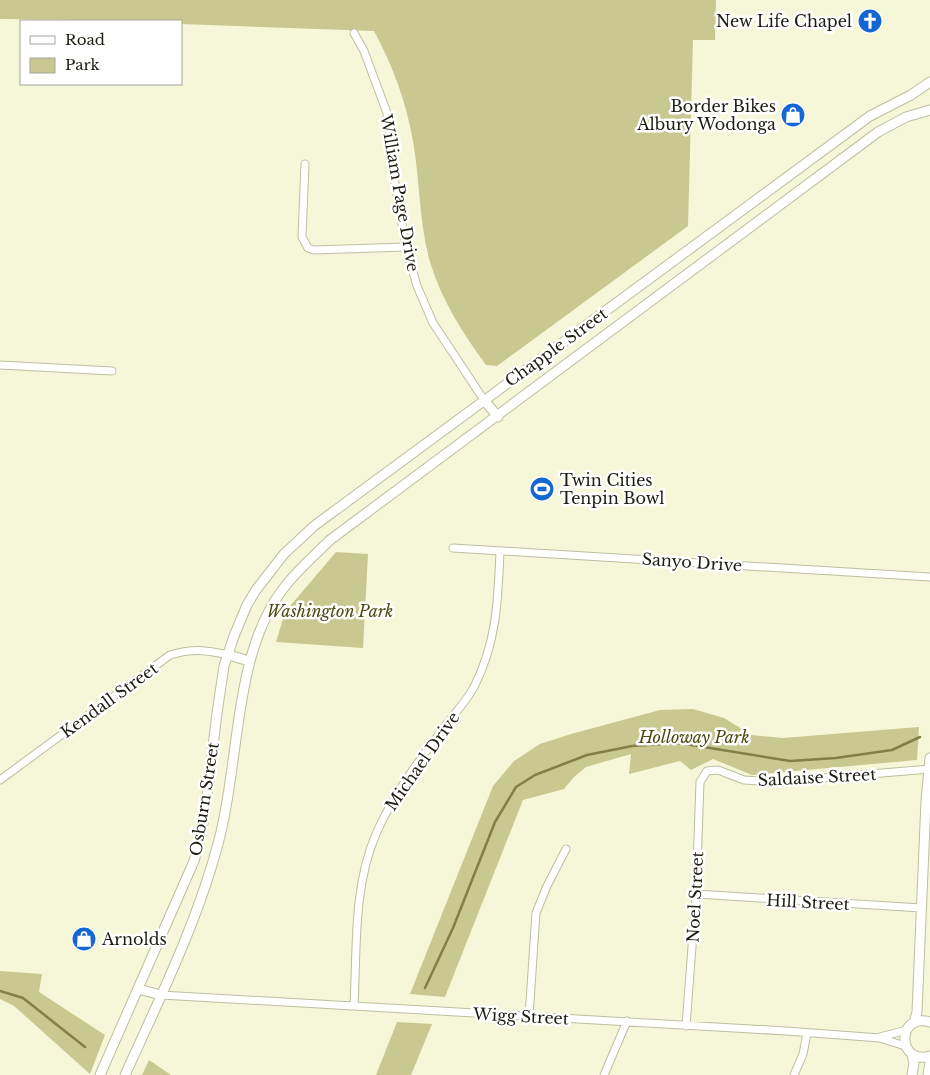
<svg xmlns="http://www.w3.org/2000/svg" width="930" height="1075" font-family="'Libre Baskerville',serif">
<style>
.green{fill:#c9c890}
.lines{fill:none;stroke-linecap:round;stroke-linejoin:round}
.stream{stroke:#818047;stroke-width:2.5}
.minor-casing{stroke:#bebea1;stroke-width:9}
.tertiary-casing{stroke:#bebea1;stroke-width:11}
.minor{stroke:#fff;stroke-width:7}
.tertiary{stroke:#fff;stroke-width:9}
.labels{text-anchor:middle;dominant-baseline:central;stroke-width:5;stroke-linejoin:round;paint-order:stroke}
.poi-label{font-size:16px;fill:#1d1d12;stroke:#fff;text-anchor:end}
.street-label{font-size:16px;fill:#1d1d12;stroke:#fff}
.park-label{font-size:16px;font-style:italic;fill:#4c4a0f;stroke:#fff}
</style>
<rect width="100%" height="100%" fill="#f6f7d8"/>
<path class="green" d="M0 0H716L715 40H693L688 226 497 366 486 365C462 332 442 301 430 262 419 223 420 181 413 141 406 102 393 66 374 31L181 24V21L0 19Z
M336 552 368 554 363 648 276 642 285 612Z
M693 709 724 718 752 735 783 738 919 727 917 760 752 775 713 759 691 770 680 761 629 774 631 754 586 767 574 777 564 789 523 800 445 997 410 994 493 786 514 761 540 744 571 734 660 710Z
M0 971 42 974 39 992 105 1035 90 1074 14 1006 0 999Z
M397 1022 432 1024 411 1075H376Z
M149 1060 171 1075H142Z"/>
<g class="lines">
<path class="stream" d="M425 988 453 928 495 822 516 787 535 775 587 755 632 746 679 743 790 761 836 758 892 750 920 737
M0 991 23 998 85 1047"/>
<defs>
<path id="minor" d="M354 33 364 51 387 113 395 183 406 247 417 286 433 323 484 400
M305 164 302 237 308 248 314 250 406 247
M0 365 112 371
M453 548 930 577
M0 780 170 655C193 648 205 650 229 655
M696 894 921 908
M161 995 786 1031 880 1038 905 1046
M354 1006C357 949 353 887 376 834 393 795 417 763 443 729 453 715 466 702 474 687 497 642 498 599 500 551
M529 1016 536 913 547 886 566 849
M686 1026 696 894 700 782 707 771 718 770 744 780 775 782 930 769
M880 1037 907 1030
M604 1075 627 1021
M794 1075 803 1054 807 1033"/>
<path id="tertiary" d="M484 400 498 417
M229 655 249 661
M138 989 161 995
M930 1022C896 1012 897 1066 930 1056
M914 1023 917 1012 926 801 930 758
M100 1075 194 861 201 836 206 804 217 713 224 666 234 636 247 605 256 590 284 554 314 526 870 116 911 95 930 82
M125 1075C160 998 198 921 219 840 240 762 233 654 283 589 296 571 314 556 330 540L878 132 906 117 930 110
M912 1075 914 1063 912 1054
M928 1075 930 1062"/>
</defs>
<use href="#minor" class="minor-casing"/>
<use href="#tertiary" class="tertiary-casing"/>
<use href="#minor" class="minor"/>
<use href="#tertiary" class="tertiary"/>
</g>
<defs>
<symbol id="church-disc" viewBox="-11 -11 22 22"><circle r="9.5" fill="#1466d0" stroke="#fff"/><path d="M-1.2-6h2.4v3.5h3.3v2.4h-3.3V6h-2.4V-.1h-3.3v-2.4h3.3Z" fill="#fff"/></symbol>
<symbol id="shop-disc" viewBox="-11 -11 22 22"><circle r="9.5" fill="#1466d0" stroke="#fff"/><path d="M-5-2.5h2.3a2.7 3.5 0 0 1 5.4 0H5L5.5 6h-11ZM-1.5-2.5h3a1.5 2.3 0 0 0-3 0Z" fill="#fff"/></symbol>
<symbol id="stadium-disc" viewBox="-11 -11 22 22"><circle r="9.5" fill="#1466d0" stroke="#fff"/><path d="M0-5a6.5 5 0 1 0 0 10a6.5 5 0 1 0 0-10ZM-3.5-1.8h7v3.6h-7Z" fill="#fff"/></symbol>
</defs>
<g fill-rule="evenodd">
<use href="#church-disc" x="856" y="7" width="28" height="28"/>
<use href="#shop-disc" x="779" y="101" width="28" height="28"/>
<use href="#stadium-disc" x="528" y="475" width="28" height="28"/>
<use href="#shop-disc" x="70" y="925" width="28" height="28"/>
</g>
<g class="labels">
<g class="poi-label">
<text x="852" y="21">New Life Chapel</text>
<text x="776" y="106">Border Bikes<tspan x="776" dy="18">Albury Wodonga</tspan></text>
<text x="560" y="480" text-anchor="start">Twin Cities<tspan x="560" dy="18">Tenpin Bowl</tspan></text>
<text x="102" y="939" text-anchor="start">Arnolds</text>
</g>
<g class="street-label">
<text transform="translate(400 193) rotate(80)">William Page Drive</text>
<text transform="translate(556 347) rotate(-36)">Chapple Street</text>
<text transform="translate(692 562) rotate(4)">Sanyo Drive</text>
<text transform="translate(109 700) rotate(-36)">Kendall Street</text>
<text transform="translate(422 761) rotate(-55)">Michael Drive</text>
<text transform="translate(817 777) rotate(-3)">Saldaise Street</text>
<text transform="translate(204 799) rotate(-81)">Osburn Street</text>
<text transform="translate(695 897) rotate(-87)">Noel Street</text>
<text transform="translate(808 902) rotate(3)">Hill Street</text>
<text transform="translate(521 1016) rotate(3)">Wigg Street</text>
</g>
<g class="park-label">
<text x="330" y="611">Washington Park</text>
<text x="694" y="737">Holloway Park</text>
</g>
</g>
<rect x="20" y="20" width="162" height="65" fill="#ffffff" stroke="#a5a5a0"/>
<rect x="30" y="36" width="25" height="8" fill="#ffffff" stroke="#a5a5a0"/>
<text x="65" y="45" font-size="15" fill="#1d1d12">Road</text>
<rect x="30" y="58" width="25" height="15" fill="#c9c890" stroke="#a5a5a0"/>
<text x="65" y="70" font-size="15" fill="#1d1d12">Park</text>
</svg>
